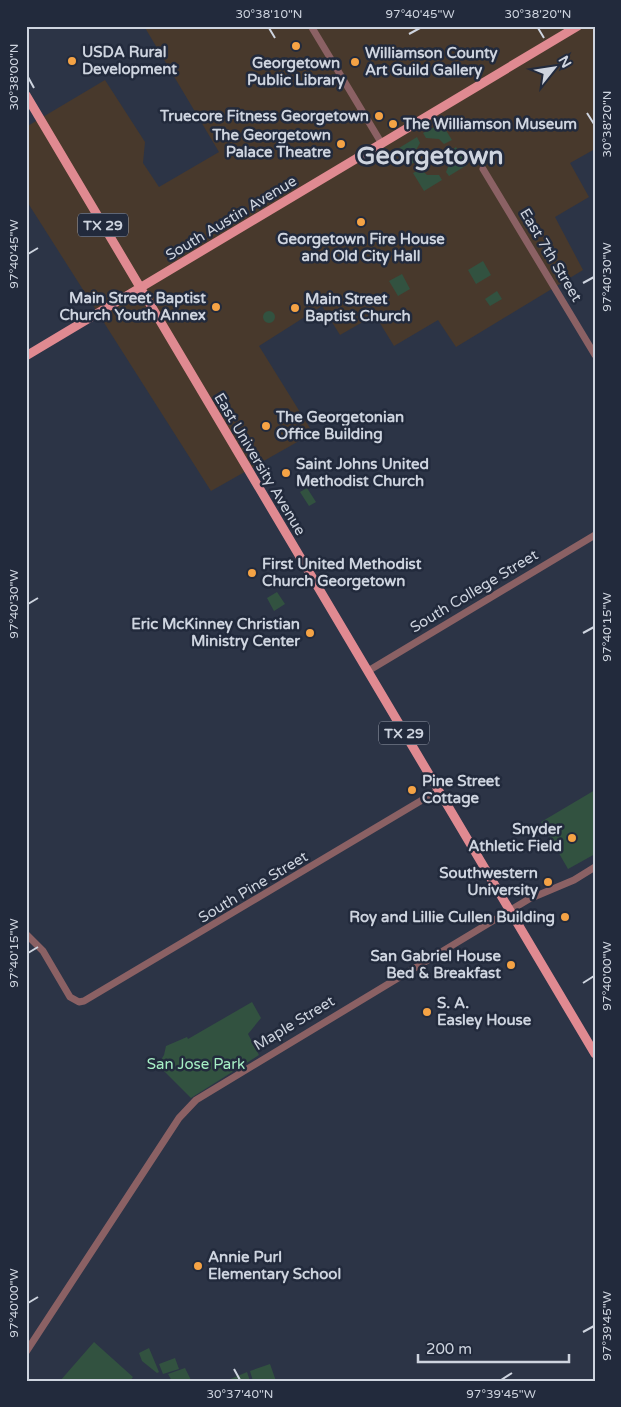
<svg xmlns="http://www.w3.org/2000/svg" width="621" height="1407" font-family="'Varela Round',sans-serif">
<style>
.commercial{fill:#48392c}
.green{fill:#325240}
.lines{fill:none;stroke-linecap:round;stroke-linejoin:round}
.minor{stroke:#8b6164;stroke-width:7}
.major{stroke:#e08a91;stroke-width:9}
.ticks{fill:none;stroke:#ced4df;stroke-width:2}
.poi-dot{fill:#f5a345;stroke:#222a3c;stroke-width:2}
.labels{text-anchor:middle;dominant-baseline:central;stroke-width:5;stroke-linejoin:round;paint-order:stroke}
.shield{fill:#222a3c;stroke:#9aa1ae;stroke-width:1}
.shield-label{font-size:14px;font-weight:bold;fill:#ced4df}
.poi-label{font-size:15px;font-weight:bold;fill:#ced4df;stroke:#222a3c;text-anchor:start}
.street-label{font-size:15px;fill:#ced4df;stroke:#222a3c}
.park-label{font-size:15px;fill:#a6efc5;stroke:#222a3c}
.town-label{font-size:25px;font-weight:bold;fill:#ced4df;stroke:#222a3c}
.neatline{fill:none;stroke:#ced4df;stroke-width:2}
.ticks-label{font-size:12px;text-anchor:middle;fill:#ced4df}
</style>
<rect width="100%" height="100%" fill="#2c3446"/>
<path class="commercial" d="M144 26H595V149L570 163 589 197 555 217 583 270 456 347 438 320 394 346 375 315 340 335 322 306 259 346 313 433 211 491 26 200V127L105 80 145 142 143 163 159 187 219 152Z"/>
<path class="green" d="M440 124H442L452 140 444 144 439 139 426 138 423 133Z
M417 137 420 143 416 150V161L409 166 399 148Z
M456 147 467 165 449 176 446 172 450 162 447 157 449 152Z
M421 169 427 175H439L442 180 424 191 413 173Z
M483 261 491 275 476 284 468 270Z
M402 274 410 289 398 296 389 281Z
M497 291 502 299 490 306 485 299Z
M263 317a6 6 0 1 1 12 0a6 6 0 1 1-12 0Z
M307 488 316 502 309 506 300 492Z
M277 592 285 604 274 611 267 598Z
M595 790V854L568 869 541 822Z
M252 1002 261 1018 248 1034 259 1055 191 1098 158 1065 164 1055 166 1046 187 1037 188 1039Z
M94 1342 133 1377 130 1381H60Z
M149 1348 159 1372 157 1373 142 1361 139 1353Z
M175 1358 179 1369 163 1374 159 1364Z
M270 1364 276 1381H253L250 1371Z
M185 1368 191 1380 172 1381 168 1374Z
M247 1372 250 1381H228V1380Z"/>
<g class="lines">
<path class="minor" d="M311 26 382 144
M483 169 595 355
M368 671 595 535
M26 934 43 951 70 997 79 1002 84 1001 439 790
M26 1352 179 1118 196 1100 529 899 574 880 595 867"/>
<path class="major" d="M26 95 595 1054
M26 356 578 26"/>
</g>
<path class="ticks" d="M269 28 275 38M538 28 544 38M409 34 420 28M28 77 34 88M587 113 594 124M28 254 38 248M583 283 594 277M28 604 38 598M583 633 594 627M28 953 38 947M583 983 594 976M28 1303 38 1297M583 1332 594 1326M234 1369 240 1380M501 1380 512 1373"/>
<g class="poi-dot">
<circle cx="296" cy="46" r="5"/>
<circle cx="72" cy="61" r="5"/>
<circle cx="355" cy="62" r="5"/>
<circle cx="379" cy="116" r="5"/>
<circle cx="393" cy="124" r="5"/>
<circle cx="341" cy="144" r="5"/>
<circle cx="361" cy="222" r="5"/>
<circle cx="216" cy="307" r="5"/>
<circle cx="295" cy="308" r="5"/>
<circle cx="266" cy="426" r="5"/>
<circle cx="286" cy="473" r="5"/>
<circle cx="252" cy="573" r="5"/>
<circle cx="310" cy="633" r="5"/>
<circle cx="412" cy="790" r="5"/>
<circle cx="572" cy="838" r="5"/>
<circle cx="548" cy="882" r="5"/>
<circle cx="565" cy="917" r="5"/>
<circle cx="511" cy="965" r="5"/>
<circle cx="427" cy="1012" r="5"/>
<circle cx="198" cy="1266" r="5"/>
</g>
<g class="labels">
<g class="shield">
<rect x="78" y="213.5" width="50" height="23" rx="4"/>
<rect x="379" y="721.5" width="50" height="23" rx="4"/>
</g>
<g class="shield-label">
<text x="103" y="225">TX 29</text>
<text x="404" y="733">TX 29</text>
</g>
<g class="poi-label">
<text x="82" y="52">USDA Rural<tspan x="82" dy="17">Development</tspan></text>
<text x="365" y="53">Williamson County<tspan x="365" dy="17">Art Guild Gallery</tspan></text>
<text x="296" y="63" text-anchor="middle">Georgetown<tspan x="296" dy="17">Public Library</tspan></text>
<text x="369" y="116" text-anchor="end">Truecore Fitness Georgetown</text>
<text x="403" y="124">The Williamson Museum</text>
<text x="331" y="135" text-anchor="end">The Georgetown<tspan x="331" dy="17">Palace Theatre</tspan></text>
<text x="361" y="239" text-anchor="middle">Georgetown Fire House<tspan x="361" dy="17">and Old City Hall</tspan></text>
<text x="206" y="298" text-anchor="end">Main Street Baptist<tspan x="206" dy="17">Church Youth Annex</tspan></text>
<text x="305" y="299">Main Street<tspan x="305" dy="17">Baptist Church</tspan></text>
<text x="276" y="417">The Georgetonian<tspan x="276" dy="17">Office Building</tspan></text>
<text x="296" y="464">Saint Johns United<tspan x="296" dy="17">Methodist Church</tspan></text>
<text x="262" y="564">First United Methodist<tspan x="262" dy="17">Church Georgetown</tspan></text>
<text x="300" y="624" text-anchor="end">Eric McKinney Christian<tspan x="300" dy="17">Ministry Center</tspan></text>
<text x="422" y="781">Pine Street<tspan x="422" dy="17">Cottage</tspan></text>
<text x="562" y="829" text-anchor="end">Snyder<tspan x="562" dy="17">Athletic Field</tspan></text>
<text x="538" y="873" text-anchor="end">Southwestern<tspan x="538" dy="17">University</tspan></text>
<text x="555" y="917" text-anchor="end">Roy and Lillie Cullen Building</text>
<text x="501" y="956" text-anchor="end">San Gabriel House<tspan x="501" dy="17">Bed &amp; Breakfast</tspan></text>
<text x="437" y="1003">S. A.<tspan x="437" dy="17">Easley House</tspan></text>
<text x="208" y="1257">Annie Purl<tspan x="208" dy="17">Elementary School</tspan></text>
</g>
<g class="street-label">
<text transform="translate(231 218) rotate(-31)">South Austin Avenue</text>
<text transform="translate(551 255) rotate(59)">East 7th Street</text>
<text transform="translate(260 464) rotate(59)">East University Avenue</text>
<text transform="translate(474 591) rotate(-31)">South College Street</text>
<text transform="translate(253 887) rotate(-31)">South Pine Street</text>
<text transform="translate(294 1023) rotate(-31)">Maple Street</text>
</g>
<g class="park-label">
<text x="196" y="1064">San Jose Park</text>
</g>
<g class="town-label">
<text x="430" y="156">Georgetown</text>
</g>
</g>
<rect width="621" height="1407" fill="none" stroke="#222a3c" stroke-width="55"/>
<g transform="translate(554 68) rotate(60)" stroke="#222a3c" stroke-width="4" paint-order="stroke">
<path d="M0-4L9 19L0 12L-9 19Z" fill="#ced4df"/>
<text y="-8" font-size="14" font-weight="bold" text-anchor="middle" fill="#ced4df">N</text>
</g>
<path d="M418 1354v8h151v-8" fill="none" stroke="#ced4df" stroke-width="2.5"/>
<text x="426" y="1354" font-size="15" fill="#ced4df" stroke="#222a3c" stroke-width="4" paint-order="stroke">200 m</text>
<rect x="28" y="28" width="566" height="1352" class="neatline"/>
<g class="ticks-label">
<text x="269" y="18">30°38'10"N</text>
<text x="420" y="18">97°40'45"W</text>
<text x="538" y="18">30°38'20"N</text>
<text transform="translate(14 77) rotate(-90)" y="4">30°38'00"N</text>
<text transform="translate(607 124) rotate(-90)" y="4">30°38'20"N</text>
<text transform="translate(14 254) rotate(-90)" y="4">97°40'45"W</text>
<text transform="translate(607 277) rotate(-90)" y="4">97°40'30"W</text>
<text transform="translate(14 604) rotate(-90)" y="4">97°40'30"W</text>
<text transform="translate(607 627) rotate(-90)" y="4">97°40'15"W</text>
<text transform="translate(14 953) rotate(-90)" y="4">97°40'15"W</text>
<text transform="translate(607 976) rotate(-90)" y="4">97°40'00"W</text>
<text transform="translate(14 1303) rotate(-90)" y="4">97°40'00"W</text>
<text transform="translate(607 1326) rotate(-90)" y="4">97°39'45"W</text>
<text x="240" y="1398">30°37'40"N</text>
<text x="501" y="1398">97°39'45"W</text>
</g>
</svg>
